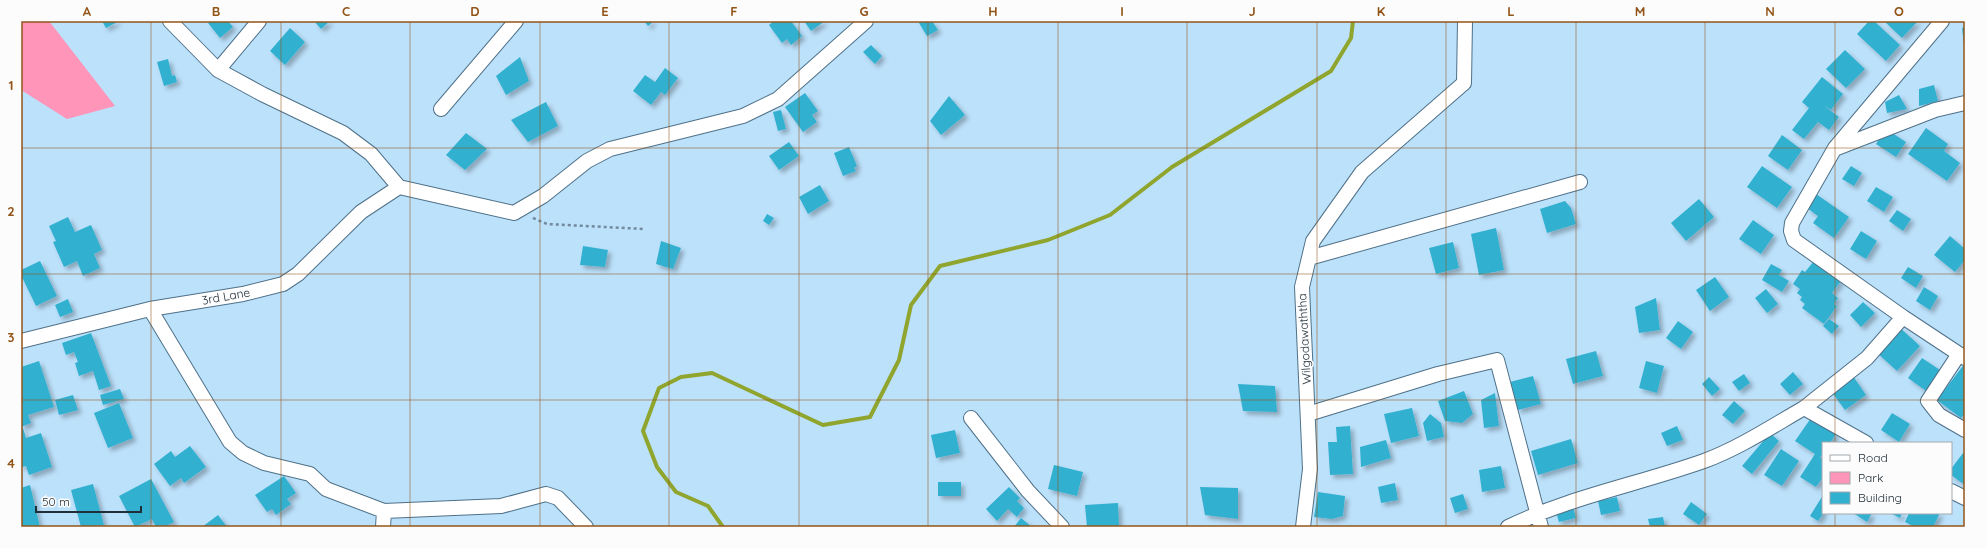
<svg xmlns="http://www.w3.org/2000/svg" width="1986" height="548" font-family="Quicksand,sans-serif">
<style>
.green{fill:#ff95b8}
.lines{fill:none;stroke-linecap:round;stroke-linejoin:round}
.stream{stroke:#90a52e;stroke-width:4}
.building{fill:#32b0d0;filter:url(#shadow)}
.street-casing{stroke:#4f7188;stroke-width:16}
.path{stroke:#718a9d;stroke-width:2.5;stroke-dasharray:3 3;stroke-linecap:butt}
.street{stroke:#fff;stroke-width:14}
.grid{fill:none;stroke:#925418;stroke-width:1;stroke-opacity:0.55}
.labels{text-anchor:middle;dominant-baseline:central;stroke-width:3;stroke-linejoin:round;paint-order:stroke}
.street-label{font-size:12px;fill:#202e38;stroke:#fcfcfc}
.neatline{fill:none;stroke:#925418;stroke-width:1.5}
.grid-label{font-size:13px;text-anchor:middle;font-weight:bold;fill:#925418}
</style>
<defs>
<filter id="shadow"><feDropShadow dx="3.5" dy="3.5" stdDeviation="2" flood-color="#0004"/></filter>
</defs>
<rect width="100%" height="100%" fill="#bce1fb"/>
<path class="green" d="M21 21H49L115 106 67 119 21 90Z"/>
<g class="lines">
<path class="stream" d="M723 527 708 506 676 492 657 467 643 431 659 388 681 377 712 373 823 425 870 417 899 360 911 305 940 266 1048 240 1110 215 1172 167 1331 71 1351 38 1353 21"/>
</g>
<path class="building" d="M102 21H119L106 28Z
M211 21H228L233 27 220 38 208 23Z
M314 21H330L321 29Z
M644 21H654L648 26Z
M774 21H791L802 36 791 45 787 39 782 43 769 25Z
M804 21H825L811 31Z
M922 21H932L938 30 927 36 919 23Z
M1869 21H1874L1900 45 1886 61 1857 34Z
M1884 21H1918L1902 38Z
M1965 27V45H1964L1962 28Z
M290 28 305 42 285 65 270 51Z
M871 45 882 56 875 64 863 52Z
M1845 50 1865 69 1846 88 1826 69Z
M520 57 529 81 506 95 496 76Z
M168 59 172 76 175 75 177 82 164 86 157 62Z
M665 68 678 78 665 95 661 92 651 105 633 91 645 75 655 82Z
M1822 77 1843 94 1831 110 1823 105 1839 117 1829 130 1818 122 1804 139 1792 130 1809 108 1802 102Z
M1934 85 1938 101 1919 106V89Z
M805 93 818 111 812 115 817 122 803 132 785 107Z
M1899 95 1907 109 1887 113 1885 102Z
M949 96 965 115 941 135 930 121Z
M546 102 558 126 528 142 511 120Z
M781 110 786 129 778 131 773 112Z
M1926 128 1948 144 1944 151 1960 163 1947 181 1908 154Z
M1886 129 1906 142 1896 157 1876 144Z
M466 133 487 149 465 170 446 155Z
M1782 135 1802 150 1788 170 1768 156Z
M789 142 799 156 779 170 769 156Z
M849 147 857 166 854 168 856 171 843 176 834 153Z
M1762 166 1792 187 1777 208 1747 187Z
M1851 166 1862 173 1854 186 1842 179Z
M820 185 829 201 808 214 799 197Z
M1876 187 1893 197 1884 212 1867 201Z
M1816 194 1849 217 1834 238 1813 223 1818 216 1807 208Z
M1699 199 1714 217 1686 241 1671 223Z
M1565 201 1571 208 1576 224 1547 233 1540 209Z
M1897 210 1911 219 1903 231 1889 221Z
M767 214 774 218 769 225 763 221Z
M68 217 75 232 91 225 102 250 94 254 100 268 83 276 77 261 64 267 53 242 56 241 49 226Z
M1753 220 1774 235 1761 254 1739 239Z
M1496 228 1504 270 1479 275 1471 234Z
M1861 231 1877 241 1866 259 1850 249Z
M1950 236 1965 249V260L1955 272 1934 255Z
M661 241 681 248 673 269 656 264Z
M1453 242 1459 268 1436 274 1429 248Z
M583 246 608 250 605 267 580 265Z
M40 261 57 296 36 306 21 275V270Z
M1814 261 1841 281 1832 293 1838 298 1834 304 1837 306 1824 324 1802 308 1805 304 1800 300 1802 297 1797 293 1800 289 1793 284 1802 270 1805 272Z
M1771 264 1782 270 1779 275 1789 281 1782 292 1762 280Z
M1908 267 1923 276 1916 288 1901 278Z
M1715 277 1729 297 1710 311 1696 290Z
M1924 287 1938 296 1930 310 1916 301Z
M1766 289 1778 304 1767 313 1755 298Z
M1656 298 1660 330 1639 333 1635 307Z
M68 299 73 312 60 317 55 305Z
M1863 302 1875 313 1861 327 1850 315Z
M1829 319 1839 326 1832 334 1823 326Z
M1678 321 1693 332 1681 349 1666 338Z
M1899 327 1920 346 1897 371 1876 352Z
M91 333 111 386 99 390 93 371 79 376 75 363 78 362 74 352 66 355 62 343Z
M1596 351 1603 376 1573 384 1566 359Z
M1922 358 1943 372 1929 393 1908 378Z
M39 361 54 407 28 415 31 423 21 427V367Z
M1646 361 1664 366 1657 393 1639 388Z
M1965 363V413L1961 418 1937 400Z
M1793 372 1803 384 1790 395 1780 384Z
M1744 374 1750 383 1739 391 1732 382Z
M1533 376 1541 404 1518 410 1510 382Z
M1853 376 1866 395 1845 410 1831 391Z
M1709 377 1720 389 1712 396 1702 384Z
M1238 384 1275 386 1277 412 1243 411Z
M120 389 124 399 103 405 100 395Z
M1464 391 1473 414 1462 423 1445 421 1438 401Z
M1495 393 1499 426 1484 428 1481 400Z
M73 395 78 410 59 415 55 400Z
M1734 401 1745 411 1733 424 1722 415Z
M119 403 133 438 108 448 94 413Z
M1412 408 1419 436 1391 443 1384 414Z
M1892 413 1910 424 1899 442 1881 430Z
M1430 414 1441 423 1444 437 1427 441 1423 423Z
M1811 418 1836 434 1830 443H1823V453L1820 457 1823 460V477L1816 487 1800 477 1815 454 1795 441Z
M1350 426 1353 474 1330 475 1328 442H1337L1336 427Z
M1677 426 1683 440 1667 446 1661 433Z
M23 428 26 438 41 433 52 467 29 475 26 466 21 467V429Z
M955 430 960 453 936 458 931 435Z
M1770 433 1779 441 1752 474 1742 466Z
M1571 439 1578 463 1538 475 1531 451Z
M1386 440 1391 458 1361 467 1360 447Z
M190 446 206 467 184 483 181 478 170 486 154 464 171 451 175 457Z
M1781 449 1799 461 1782 486 1764 475Z
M1963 453 1965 455V485L1951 475V469Z
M1054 465 1083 472 1077 496 1048 489Z
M1501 466 1505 488 1482 492 1479 470Z
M284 476 296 493 287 499 291 504 276 515 272 509 267 512 255 495Z
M151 479 174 522 164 527H156L152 519 135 527 119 496Z
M938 482H961V496H938Z
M1395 483 1398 500 1381 503 1378 487Z
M93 484 104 525 81 527 71 490Z
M30 485 40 527H21V488Z
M1009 487 1020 498 1017 501 1024 508 1017 517 1008 509 997 521 986 509Z
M1200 487 1238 488V519L1205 515Z
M1318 492 1345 496 1343 516 1332 519 1314 517Z
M1463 494 1468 509 1455 513 1450 498Z
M1823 495V514L1818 521 1810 516Z
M1617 497 1620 511 1601 515 1598 501Z
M1691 502 1707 514 1699 525 1683 514Z
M1118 503 1119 527H1087L1085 505Z
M1572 504 1576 518 1559 522 1555 508Z
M1853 513H1872L1867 522Z
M1890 513H1902L1900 518Z
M1909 513H1940L1933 527H1915L1905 522Z
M218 515 227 527H202Z
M1663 517 1665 527H1650L1648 519Z
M1021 518 1032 527H1014Z"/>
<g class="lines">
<defs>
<path id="street" d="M170 21 218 70 262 94 343 133 371 154 399 187 514 213 543 196 587 161 610 149 743 116 778 99 866 21
M1942 21 1835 148 1792 223 1791 231 1794 240 1903 317 1965 358
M218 70 259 21
M441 109 516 21
M1837 148 1935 110 1965 103
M1309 258 1580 182
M150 309 230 442 243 453 264 463 310 474 326 489 384 511 501 506 546 494 558 498 586 527
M21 341 150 309 243 294 283 284 298 274 361 212 399 187
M1959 354 1928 401 1939 415 1965 430
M1804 408 1867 358 1903 317
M1308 414 1438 374 1497 360 1541 527
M971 418 1028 491 1062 527
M1951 491 1965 498
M383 527 384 511
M1303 527 1310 469 1302 287 1313 241 1362 172 1464 83 1465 21
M1508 527C1570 497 1639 484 1704 461 1739 448 1771 427 1804 408L1866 443"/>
</defs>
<use href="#street" class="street-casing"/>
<path class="path" d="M533 218 547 224 644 229"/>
<use href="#street" class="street"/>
</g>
<path class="grid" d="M151 21V527M281 21V527M410 21V527M540 21V527M669 21V527M799 21V527M928 21V527M1058 21V527M1187 21V527M1317 21V527M1446 21V527M1576 21V527M1705 21V527M1835 21V443M21 148H1965M21 274H1965M21 400H1965M1835 513V527"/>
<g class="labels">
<g class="street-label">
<text transform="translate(226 296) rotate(-10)">3rd Lane</text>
<text transform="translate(1304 339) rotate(-93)">Wilgodawaththa</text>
</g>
</g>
<rect width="1986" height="548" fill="none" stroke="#fcfcfc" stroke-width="44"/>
<rect x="1822" y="442" width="130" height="72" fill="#fcfcfc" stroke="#a4aaae"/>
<rect x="1830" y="455" width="20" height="6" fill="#ffffff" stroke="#a4aaae"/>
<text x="1858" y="462" font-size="12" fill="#202e38">Road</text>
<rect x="1830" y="472" width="20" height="12" fill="#ff95b8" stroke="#a4aaae"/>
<text x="1858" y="482" font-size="12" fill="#202e38">Park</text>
<rect x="1830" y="492" width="20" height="12" fill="#32b0d0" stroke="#a4aaae"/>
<text x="1858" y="502" font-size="12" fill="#202e38">Building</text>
<path d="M36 506v6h105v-6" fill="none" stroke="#202e38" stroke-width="2"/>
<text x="42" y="506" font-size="12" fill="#202e38" stroke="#fcfcfc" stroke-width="3" paint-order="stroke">50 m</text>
<rect x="22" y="22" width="1942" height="504" class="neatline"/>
<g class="grid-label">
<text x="87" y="16">A</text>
<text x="216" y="16">B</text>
<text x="346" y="16">C</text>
<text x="475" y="16">D</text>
<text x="605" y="16">E</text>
<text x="734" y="16">F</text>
<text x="864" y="16">G</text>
<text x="993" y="16">H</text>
<text x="1122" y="16">I</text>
<text x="1252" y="16">J</text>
<text x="1381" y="16">K</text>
<text x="1511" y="16">L</text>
<text x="1640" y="16">M</text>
<text x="1770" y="16">N</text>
<text x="1899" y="16">O</text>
<text x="11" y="90">1</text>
<text x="11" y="216">2</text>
<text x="11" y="342">3</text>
<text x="11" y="468">4</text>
</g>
</svg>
